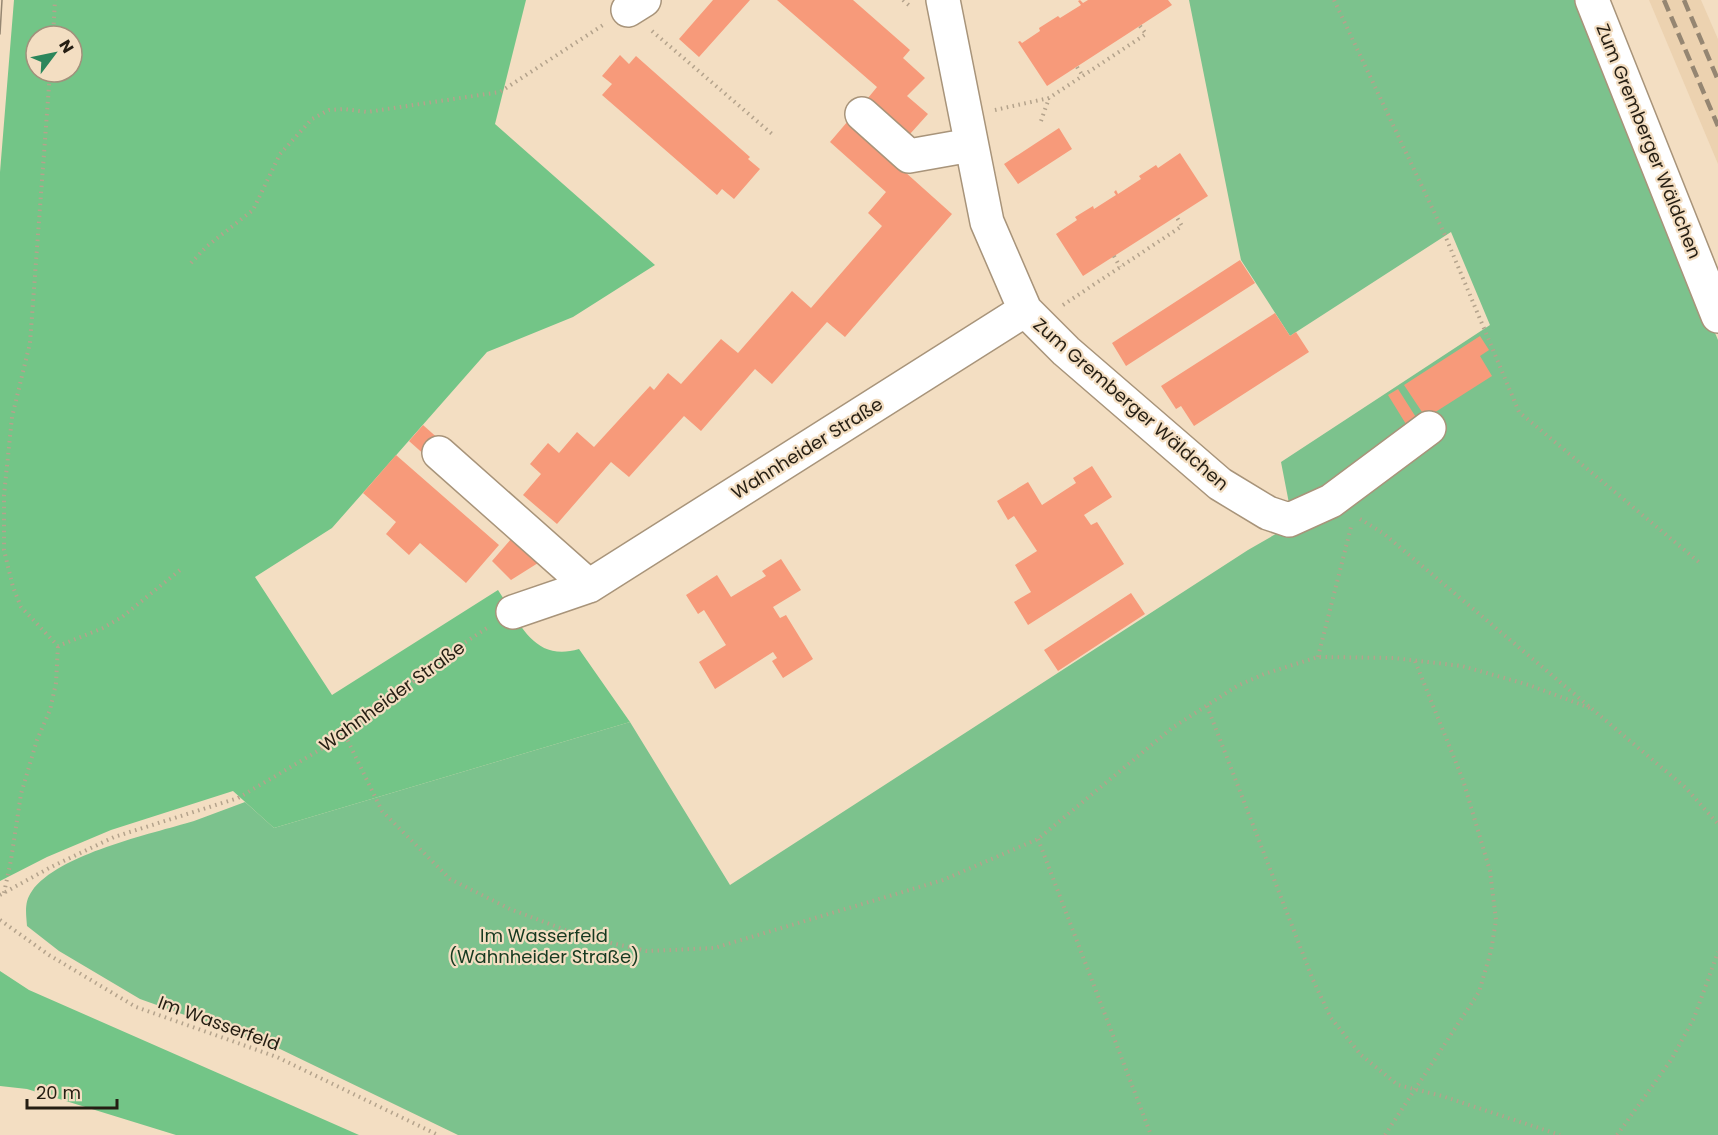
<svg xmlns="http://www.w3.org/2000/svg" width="1718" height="1135" font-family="Poppins,sans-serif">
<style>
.built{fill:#ecd2b0}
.green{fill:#7cc28d}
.forest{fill:#73c587;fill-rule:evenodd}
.building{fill:#f79a7a}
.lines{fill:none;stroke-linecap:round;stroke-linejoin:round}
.minor-casing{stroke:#a8947a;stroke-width:36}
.path{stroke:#b4a38c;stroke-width:4;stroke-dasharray:1.5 4.5;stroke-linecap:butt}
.minor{stroke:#fff;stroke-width:33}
.tram{stroke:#958672;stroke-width:1.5}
.rail{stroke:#958672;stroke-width:4.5;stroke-dasharray:12 6;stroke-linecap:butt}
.labels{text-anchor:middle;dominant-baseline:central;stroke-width:4.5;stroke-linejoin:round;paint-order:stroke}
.street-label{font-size:18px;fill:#251e13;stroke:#f3dec2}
.park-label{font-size:18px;fill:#163920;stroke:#f3dec2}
</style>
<rect width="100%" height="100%" fill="#f3dec2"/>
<path class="built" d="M1649 0H1701L1718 39V164Z"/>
<path class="green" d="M1189 0H1576L1718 340V1135H458L280 1049 140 999 59 951 27 926C26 913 24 902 32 891 58 854 151 834 194 821 211 815 228 808 245 802L274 828 630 722 730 885 1248 550 1293 524 1281 462 1490 325 1451 232 1290 336 1241 260Z"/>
<path class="forest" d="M14 0H526L495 124 655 265 573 317 487 352 332 528 255 577 332 695 498 590C519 621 533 663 579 649L630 722 274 828 233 791 111 830 47 857 0 881V172ZM36 36H72V72H36Z
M0 971 29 990 359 1135H176L27 1089 0 1086Z"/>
<path class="building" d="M713 0H750L699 57 679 39Z
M777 0H853L910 50 903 58 925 78 907 96 928 114 910 134 868 98 877 87Z
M1080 0 1083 3 1088 0H1168L1172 5 1047 86 1018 42 1020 41 1022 43 1040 31 1039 28 1058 16 1060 18 1081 5 1078 1Z
M620 55 629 64 636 56 750 157 748 159 760 169 734 199 722 189 717 195 602 95 612 84 602 76Z
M848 121 952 214 845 337 827 322 772 384 755 369 701 431 684 416 629 477 611 462 557 524 523 495 541 474 530 464 548 443 559 453 577 432 594 447 650 386 654 390 668 373 681 384 721 339 738 353 792 291 811 308 882 226 868 213 886 192 830 142Z
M1059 128 1072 149 1018 184 1004 164Z
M1180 153 1208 196 1083 276 1056 234 1077 220 1075 217 1093 206 1094 209 1116 195 1114 192 1116 190 1118 194 1141 179 1139 176 1156 165 1158 168Z
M1240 260 1255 283 1126 366 1112 343Z
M1275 313 1290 336 1296 332 1309 352 1194 426 1181 406 1176 409 1161 386Z
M1480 336 1489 350 1480 356 1492 376 1426 418 1404 385Z
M1398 389 1419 422 1409 429 1388 395Z
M423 425 441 441 427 457 409 441Z
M396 455 499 545 466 583 420 543 409 555 386 534 396 522 363 493Z
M1092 466 1112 497 1084 515 1091 525 1097 522 1124 564 1028 625 1014 602 1031 592 1015 565 1037 551 1014 516 1008 520 997 501 1028 482 1042 505 1076 483 1073 478Z
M511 539 538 563 511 580 492 561Z
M781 559 801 590 773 607 780 618 786 615 813 659 783 678 772 661 777 658 773 652 715 689 699 662 726 645 704 610 698 614 686 595 717 575 731 597 766 576 762 571Z
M1131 593 1145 614 1058 671 1044 650Z"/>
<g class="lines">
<defs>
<path id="minor" d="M943 0 987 222 1025 310 1066 351 1220 484 1268 513 1289 520 1331 501 1429 428
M1592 0 1718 316
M628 10 644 0
M862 114 909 156 971 145
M439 453 589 586
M513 612 589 586 1025 310"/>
</defs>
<use href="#minor" class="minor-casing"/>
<path class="path" d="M903 0 911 7
M1334 0 1444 233 1519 412 1700 563
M652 31 772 134
M53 36 55 0
M1077 67 1083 76
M50 72 30 343 12 417 4 495V550L13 587 21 607 58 646 103 628 122 617 180 570
M995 110 1049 98 1146 34 1140 26
M1041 121 1049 98
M1114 256 1120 267
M191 263 206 247 253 210 280 154 312 119 329 110 344 109 367 112 500 92 603 25
M1063 305 1182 226 1176 216
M1360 519 1383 533 1686 788 1718 824
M1318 657 1351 527
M1207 706 1313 980 1331 1018 1361 1055 1398 1085 1442 1096 1560 1135
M345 735 382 811 450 879 510 909 584 937 647 951 714 948 943 880 1038 839 1172 728 1237 686 1264 674 1318 657 1394 658 1462 666 1529 685 1590 708
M1038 839 1151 1135
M4 893 11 860 21 794 37 740 50 710 56 683 58 646
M0 895 51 867 114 837 238 798 345 735 455 649 487 628
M0 920 49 955 136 1007 277 1057 438 1135
M1385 1135 1479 992 1491 951 1496 920 1490 871 1463 780 1415 661
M1617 1135 1671 1060 1694 1018 1718 952"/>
<use href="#minor" class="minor"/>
<path class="tram" d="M0 34 2 0"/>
<path class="rail" d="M1664 0 1718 126
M1684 0 1718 80"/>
</g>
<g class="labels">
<g class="street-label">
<text transform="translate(1649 141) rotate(68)">Zum Gremberger Wäldchen</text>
<text transform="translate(1131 404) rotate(41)">Zum Gremberger Wäldchen</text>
<text transform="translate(807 448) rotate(-32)">Wahnheider Straße</text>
<text transform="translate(392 696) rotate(-36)">Wahnheider Straße</text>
<text transform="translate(219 1023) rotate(20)">Im Wasserfeld</text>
</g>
<g class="park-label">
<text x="544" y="935">Im Wasserfeld<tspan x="544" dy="21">(Wahnheider Straße)</tspan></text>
</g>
</g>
<g transform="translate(54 54) rotate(58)"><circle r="28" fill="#f3dec2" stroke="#a1917c" stroke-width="1.5"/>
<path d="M0-4.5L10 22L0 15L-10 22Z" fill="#2b865c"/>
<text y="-9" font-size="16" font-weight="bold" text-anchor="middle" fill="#251e13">N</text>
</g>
<path d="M27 1099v9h90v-9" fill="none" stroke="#251e13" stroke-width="3"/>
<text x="36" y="1099" font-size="18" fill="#251e13" stroke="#f3dec2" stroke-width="4.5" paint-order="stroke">20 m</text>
</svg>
